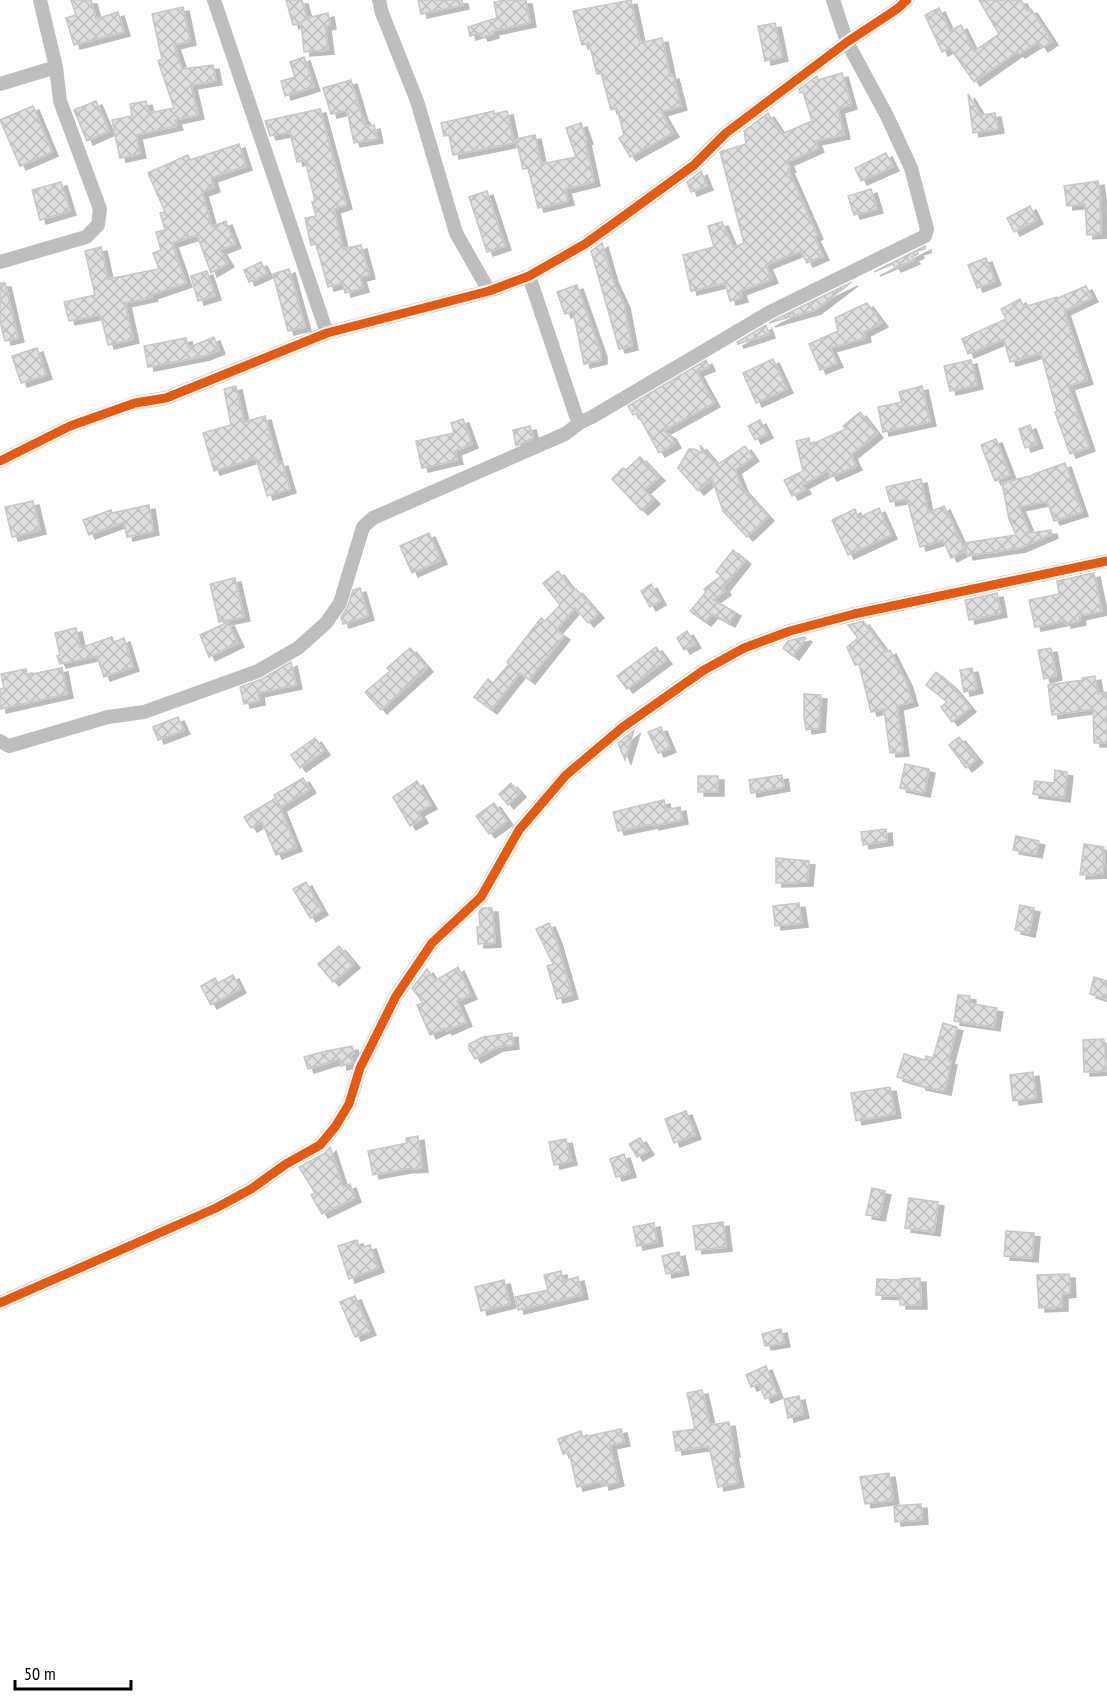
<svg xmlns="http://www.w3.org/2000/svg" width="1107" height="1704" font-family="'PT Sans Narrow',sans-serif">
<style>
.building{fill:url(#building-cross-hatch);stroke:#c7c7c7;stroke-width:1.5;filter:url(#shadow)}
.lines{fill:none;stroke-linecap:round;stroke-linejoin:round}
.street{stroke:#bebebe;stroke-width:14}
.cycleway-casing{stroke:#fff;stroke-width:13}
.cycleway{stroke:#e8590c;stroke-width:9}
</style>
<defs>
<pattern id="building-cross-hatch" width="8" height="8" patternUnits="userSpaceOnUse" patternTransform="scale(1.5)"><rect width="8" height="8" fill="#dfdfdf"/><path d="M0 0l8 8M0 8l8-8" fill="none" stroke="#bebebe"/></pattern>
<filter id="shadow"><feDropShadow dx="6" dy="4" stdDeviation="0" flood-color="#0004"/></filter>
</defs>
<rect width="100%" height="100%" fill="#fff"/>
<path class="building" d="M71 0H91L96 19 118 12 124 32 74 45 66 18 76 15Z
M286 0H302L307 18 328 13 330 25 325 26 328 50 304 52 301 23 293 25Z
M418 0H462L463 5 421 14Z
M505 0H526L530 23 492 31 493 34 482 37 480 33 470 36 468 27 497 18 494 2Z
M631 0 640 43 662 38 670 76 673 75 681 106 661 112 673 133 630 157 619 138 624 135 617 108 611 110 601 73 597 74 589 43 582 45 573 11Z
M979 0H1021L1027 11 1031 9 1052 41 1042 48 1038 42 1019 54 1017 52 974 82 950 48 942 52 925 15 939 8 950 31 961 25 974 51 999 34Z
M183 7 190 41 174 45 182 69 213 65 216 81 191 85 198 115 175 120 177 126 136 135 140 154 120 158 112 120 132 116 130 104 146 101 149 113 174 108 158 61 162 59 152 14Z
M775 23 782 57 765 61 758 26Z
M304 57 314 87 285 96 281 81 295 77 290 62Z
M842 73 851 105 838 109 844 135 815 141 818 148 787 162 790 168 788 169 817 235 814 237 823 256 807 263 801 251 766 265 772 279 740 291 742 298 730 301 725 283 691 291 683 255 714 247 708 226 722 222 733 247 744 243 720 152 746 144 744 131 768 113 782 134 812 121 803 92 800 93 799 89 817 76 818 80Z
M351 80 363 120 364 119 366 127 374 125 377 139 354 143 347 110 331 114 323 88Z
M968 94 981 115 995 113 998 129 973 133Z
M96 101 109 131 87 141 74 110Z
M33 106 52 152 20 166 0 120Z
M320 109 346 205 334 209 343 249 361 245 369 275 360 277 363 288 345 293 343 283 328 287 316 244 311 245 305 218 316 216 312 202 315 201 305 160 297 162 290 132 270 136 265 121Z
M494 111V114L507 111 514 143 453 155 449 135 444 136 441 123Z
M581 123 587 140 585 141 594 182 565 189 568 201 538 208 528 168 523 169 516 139 535 135 541 164 576 157 566 128Z
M239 144 246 166 211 178 214 188 202 192 212 227 226 221 235 244 220 250 228 263 211 273 197 235 172 243 186 283 151 295 152 297 125 303 133 339 108 345 101 316 99 315 69 321 64 302 95 295 85 251 101 247 108 279 159 269 153 253 161 250 156 232 165 230 160 213 165 212 148 173 188 155 190 160Z
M886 153 893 167 861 181 855 168Z
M701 171 707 186 691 192 687 182Z
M1098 181 1101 201H1100L1101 234 1087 235 1085 204 1067 206 1064 186Z
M61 182 70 211 40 220 32 190Z
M871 189 877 209 854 215 848 196Z
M487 191 505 246 487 252 469 197Z
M1030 206 1037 220 1014 232 1007 218Z
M602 243 612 278 624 304 632 346 619 349 591 251Z
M925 246V249L917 251 918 254 912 257 914 260 895 268 893 264 874 272Z
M986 258 995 281 977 288 968 265Z
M261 262 267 274 249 282 244 270Z
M289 269 305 327 288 331 273 274Z
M207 271 215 296 198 301 191 276Z
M852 282 815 310 769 323 774 320Z
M0 283H5L18 338 5 341 0 321Z
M577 285 601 353V360L584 364 573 311 565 314 557 292Z
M1086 286 1092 298 1064 311 1087 380 1068 386 1089 447 1070 454 1055 412 1057 411 1041 353 1010 362 1004 339 968 354 962 339 1006 319 1001 309 1020 299 1024 307 1057 297 1058 298Z
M867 303 882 323 864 332 865 338 830 348 837 363 820 370 809 344 838 331 835 318Z
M766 325 769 334 738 344 737 342Z
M214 337 219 350 204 356 148 367 144 346 186 338 188 348Z
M37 348 46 375 21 383 12 356Z
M773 359 787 389 756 403 743 373Z
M706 360 709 367 697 372 714 403 663 431 670 435 675 444 659 453 637 413 633 415 628 406Z
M971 360 977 385 950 391 944 366Z
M236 386 244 422 265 416 278 463 282 462 290 489 267 496 256 458 214 471 203 433 231 425 224 389Z
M922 386 930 422 883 432 878 407 902 402 899 392Z
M860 412 877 434 851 455 856 466 831 477 828 471 802 485 805 490 792 496 784 480 803 471 796 441 809 438 810 445 846 429 843 426Z
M463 419 472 444 455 451 457 460 422 468 416 441 454 433 451 423Z
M760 420 767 434 755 440 748 426Z
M1030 425 1037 444 1025 448 1019 429Z
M530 426 533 438 516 446 513 430Z
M996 439 1010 475 995 481 981 445Z
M700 445 717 465 745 446 753 457 735 470 742 488 768 517 747 537 723 511 712 479 698 491 678 468 689 449H694L702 453Z
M640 457 659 477 644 490 654 500 642 511 612 479 623 468 626 470Z
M1065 463 1082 512 1054 521 1047 501 1019 507 1030 533 1051 530 1052 534 1020 548 967 556 965 543 1016 535 1009 519 1002 483 1034 475V474Z
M921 479 928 513 944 506 965 551 951 558 943 540 920 547 907 499 890 502 886 487Z
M33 501 40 530 12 537 5 507Z
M149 505 153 531 127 537 124 522 89 535 83 520 111 510 112 513Z
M879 508 891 535 848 555 832 520 855 509 858 518Z
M429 533 441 560 412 573 400 546Z
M733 550 745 560 723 588 725 591 713 600 735 612 729 623 712 614 705 622 690 611 706 592 704 589 721 576 716 572Z
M558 571 573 591 576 589 598 614 588 623 575 608 556 630 564 636 529 680 520 673 491 710 474 697 488 679 493 683 509 664 507 662 541 618 545 621 560 605 543 583Z
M1094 573 1102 611 1079 616 1080 621 1065 624V621L1035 627 1029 600 1059 594 1057 581Z
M235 578 244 617 219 622 210 584Z
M651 584 660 601 650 607 641 591Z
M360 588 368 616 343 624 341 617 348 606 353 590Z
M997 593 1001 613 969 620 965 600Z
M863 621 886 652 890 650 907 684 912 702 897 706 903 752 890 753 884 709 871 712 859 664 855 665 847 647 858 638 848 625Z
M228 622 238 643 209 657 200 635Z
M76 628 80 648 112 637 114 642 124 638 133 667 104 677 97 656 60 664 57 656 60 655 55 633Z
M687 631 695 644 684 650 677 638Z
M804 637 806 638 793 656 783 648 788 641Z
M656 647 666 660 627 689 617 676Z
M410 648 427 668 381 710 365 692 390 671 387 668Z
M1051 648 1056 676 1044 679 1038 650Z
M291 662 296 685 258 693 259 701 244 704 240 687 262 679Z
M62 668 67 694 0 709V689L4 688 1 674 26 669 27 675Z
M972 668 977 689 964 692 960 670Z
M936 672 952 686 970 708 952 722 941 707 947 702 926 685Z
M1095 676 1098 694 1107 692V743H1094L1093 709 1052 715 1048 685 1083 680 1082 678Z
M804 694 821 695 819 728 806 730 804 717Z
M178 717 184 730 158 740 153 727Z
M661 727 670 748 658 753 648 732Z
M634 730 625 760 618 743Z
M959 737 977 759 966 768 949 745Z
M315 738 324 751 300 768 291 755Z
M905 764 929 769 924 793 900 788Z
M1055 770 1067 772 1064 798 1033 794 1035 781 1054 783Z
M782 775 784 787 751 793 749 780Z
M698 776H718V792H698Z
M303 778 310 789 281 807 277 800 296 847 276 855 262 822 251 828 244 817 276 798 274 795Z
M417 781 431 805 418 812 422 819 410 826 393 797Z
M511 783 520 793 508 805 499 794Z
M664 800 666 810 680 807 682 820 653 826 652 824 618 831 613 812Z
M494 803 507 821 489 834 476 816Z
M886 829 887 841 863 845 861 832Z
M1016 836 1039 841 1036 854 1013 850Z
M1084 844 1104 847 1103 874 1080 875Z
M776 858 809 861 807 882 776 883Z
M306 882 322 911 310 918 293 889Z
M799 903 802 923 775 926 773 906Z
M1020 905 1034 908 1029 933 1015 930Z
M482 908H492L495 943 478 944 477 927H480L479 911Z
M549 923 556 940 572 995 557 999 547 966 553 964 536 929Z
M339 946 354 964 333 982 318 964Z
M458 967 471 995 457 1001 466 1022 446 1031 445 1028 430 1035 417 1005 423 1003 412 988 427 969 435 981Z
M233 975 240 989 211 1005 201 986 215 978 218 983Z
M1094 977 1107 981V999L1090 994Z
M958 995 970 996 969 1003 997 1008 994 1027 954 1021Z
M943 1023 957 1027 948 1061H951L945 1091 920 1086V1084L897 1077 904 1054 925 1060 926 1056 933 1058Z
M512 1033 513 1045 497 1047 475 1059 469 1049V1044L483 1037Z
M1104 1039 1106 1071 1084 1072 1083 1040Z
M352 1046 354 1054 351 1055 352 1063 341 1066 340 1059 308 1069 304 1057 326 1051Z
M1033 1072 1036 1098 1013 1101 1010 1075Z
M890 1087 895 1114 856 1121 851 1093Z
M686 1111 695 1135 674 1143 665 1119Z
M418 1136 422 1168 410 1169V1168L373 1175 368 1151 407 1143 406 1138Z
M640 1138 648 1151 637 1157 629 1144Z
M566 1139 571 1161 554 1165 549 1142Z
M330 1147 343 1187 350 1184 355 1198 322 1214 311 1195 315 1193 299 1167 325 1153Z
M624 1154 630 1173 616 1177 610 1159Z
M872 1188 885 1191 879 1217 866 1215Z
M909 1198 938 1202 934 1232 905 1228Z
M723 1222 726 1247 696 1250 693 1226Z
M654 1223 657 1242 637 1246 633 1227Z
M1006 1231 1034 1233 1032 1258 1004 1256Z
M357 1240 360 1248 370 1245 378 1268 349 1279 338 1246Z
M679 1252 683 1271 666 1274 662 1256Z
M561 1271 563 1281 578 1277 582 1295 518 1310 515 1297 548 1290 544 1275Z
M1069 1274 1070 1293 1062 1294V1307L1039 1308 1037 1275Z
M920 1278 921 1305H900V1296L876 1295 877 1279 900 1280V1279Z
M504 1280 510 1304 481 1311 475 1287Z
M355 1296 370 1331 355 1337 340 1302Z
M781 1329 784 1343 765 1346 762 1334Z
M766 1366 777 1394 765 1399 759 1384 751 1387 746 1375Z
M702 1390 710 1425 729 1422 734 1453H732L738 1483 718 1487 709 1446 676 1451 673 1432 695 1429 687 1393Z
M799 1396 803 1414 788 1418 784 1399Z
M621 1429 624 1442 610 1445 618 1482 603 1486 602 1481 577 1487 569 1452 563 1454 558 1439 581 1431 583 1437Z
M889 1473 893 1500 865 1504 860 1477Z
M921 1504 922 1520 895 1522 894 1506Z"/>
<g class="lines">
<path class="street" d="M214 0 327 333
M379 0 382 13 417 101 456 233 489 291
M0 84 56 67
M0 262 86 237 98 225 100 209 60 101 56 67 40 0
M581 422 592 417 770 312 925 236 927 229 911 168 887 116 847 42 833 0
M0 461 70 426 135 403 166 398 327 333 489 291 529 276 585 244 635 208 694 165 726 133 847 42 897 9 907 0
M0 741 9 746 108 717 144 712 258 671 298 648 326 623 340 603 363 527 373 518 565 434 581 422 576 416 529 276
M0 1303 216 1208 251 1189 286 1164 320 1145 335 1127 349 1104 360 1068 396 996 432 943 481 897 519 830 566 775 623 727 704 670 744 648 790 631 854 614 1107 561"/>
<defs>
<path id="cycleway" d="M0 461 70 426 135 403 166 398 327 333 489 291 529 276 585 244 635 208 694 165 726 133 847 42 897 9 907 0
M0 1303 216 1208 251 1189 286 1164 320 1145 335 1127 349 1104 360 1068 396 996 432 943 481 897 519 830 566 775 623 727 704 670 744 648 790 631 854 614 1107 561"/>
</defs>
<use href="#cycleway" class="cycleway-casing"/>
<use href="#cycleway" class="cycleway"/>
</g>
<path d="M15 1680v9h116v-9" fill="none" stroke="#000000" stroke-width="3"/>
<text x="24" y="1680" font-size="18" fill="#000000" stroke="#ffffff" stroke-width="4.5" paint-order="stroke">50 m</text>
</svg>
